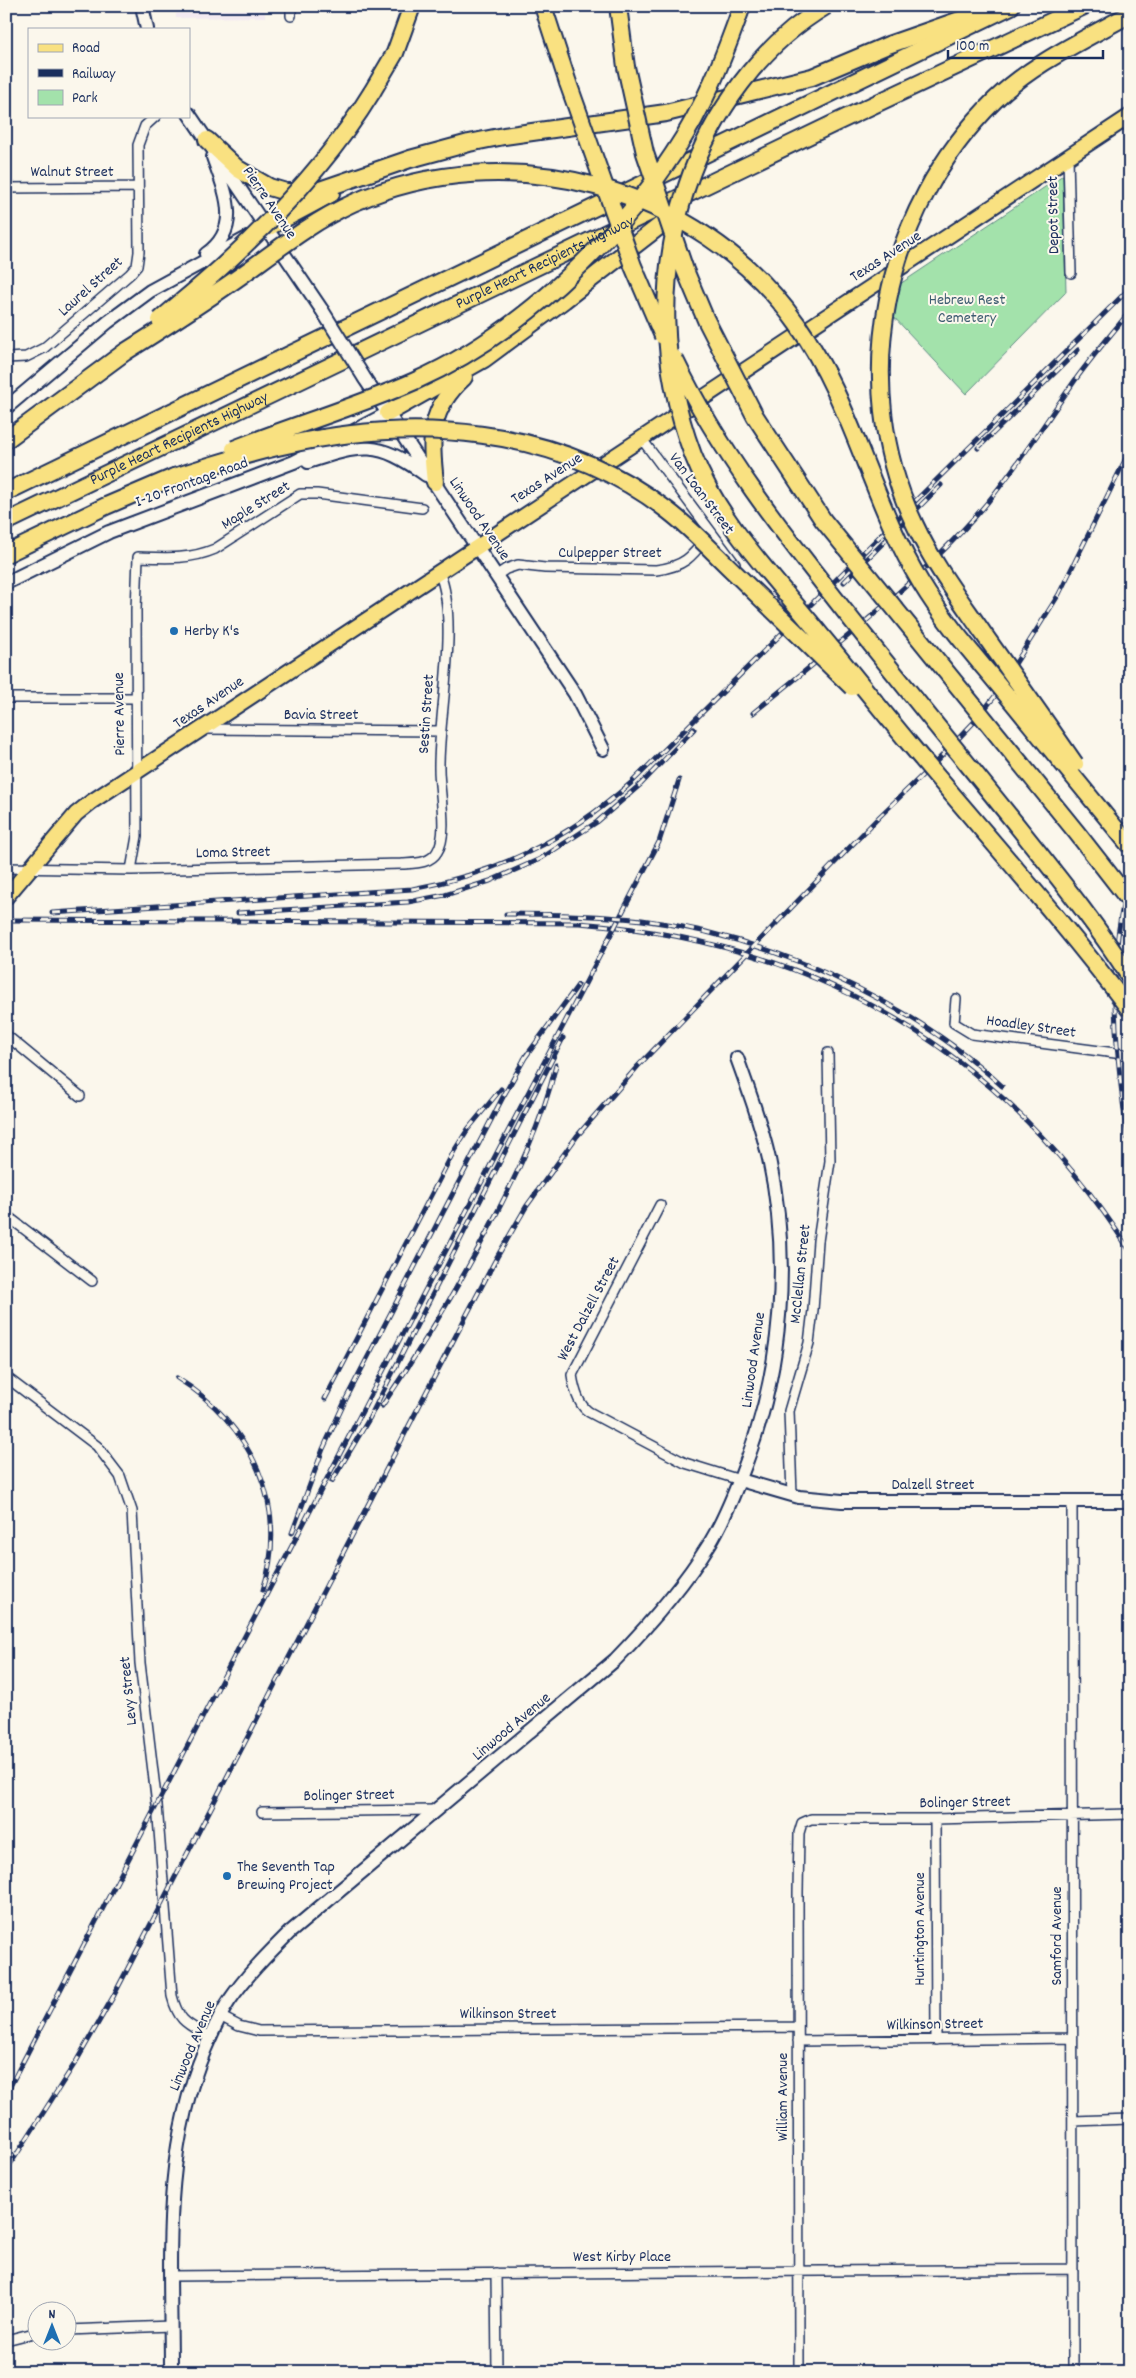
<svg xmlns="http://www.w3.org/2000/svg" width="1136" height="2378" font-family="Dekko,sans-serif">
<style>
.built{fill:#f3eaf1}
.green{fill:#a3e2ab;stroke:#5f8884}
.lines{fill:none;stroke-linecap:round;stroke-linejoin:round}
.street-casing{stroke:#1b2f5e;stroke-width:12}
.secondary-casing{stroke:#1b2f5e;stroke-width:16}
.primary-casing{stroke:#1b2f5e;stroke-width:18}
.highway-casing{stroke:#1b2f5e;stroke-width:20}
.street{stroke:#fbf7ec;stroke-width:9}
.secondary{stroke:#fbf7ec;stroke-width:12}
.primary{stroke:#f9e181;stroke-width:14}
.highway{stroke:#f9e181;stroke-width:16}
.rail-casing{stroke:#1b2f5e;stroke-width:5}
.rail{stroke:#fbf7ec;stroke-width:3;stroke-dasharray:9;stroke-linecap:butt}
.secondary-bridge-casing{stroke:#1b2f5e;stroke-width:16;stroke-linecap:butt}
.highway-bridge-casing{stroke:#1b2f5e;stroke-width:20;stroke-linecap:butt}
.secondary-bridge{stroke:#fbf7ec;stroke-width:12}
.highway-bridge{stroke:#f9e181;stroke-width:16}
.poi-dot{fill:#1f6fb2;stroke:#fbf7ec;stroke-width:2}
.labels{text-anchor:middle;dominant-baseline:central;stroke-width:4;stroke-linejoin:round;paint-order:stroke}
.street-label{font-size:16px;fill:#1b2f5e;stroke:#fbf7ec}
.park-label{font-size:16px;fill:#3d5c71;stroke:#fbf7ec}
.poi-label{font-size:16px;fill:#1b2f5e;stroke:#fbf7ec;text-anchor:start}
</style>
<rect width="100%" height="100%" fill="#fbf7ec"/>
<filter id="ink" filterUnits="userSpaceOnUse"><feTurbulence type="fractalNoise" baseFrequency=".02" numOctaves="2"/><feDisplacementMap in="SourceGraphic" scale="10" xChannelSelector="R" yChannelSelector="G"/><feConvolveMatrix kernelMatrix="1 2 1 2 8 2 1 2 1" color-interpolation-filters="sRGB"/></filter>
<g filter="url(#ink)">
<path class="built" d="M176 6H265V17L176 18Z"/>
<path class="green" d="M1063 175 1066 292 966 394 891 314 897 286Z"/>
<g class="lines">
<defs>
<path id="street" d="M291 6V16
M1068 157 1071 273
M6 188 138 187
M6 358 26 357 44 348 130 274 137 266 139 252 138 145 145 126 156 116
M641 438 735 564
M497 575 506 569 518 565 545 568 656 570C687 566 693 555 711 532
M6 698H136
M203 729 440 731
M6 868 131 870 402 864C414 863 430 864 437 852 449 834 439 791 439 769 438 715 460 620 439 572
M131 870 137 836 136 610 138 557C165 558 189 560 215 549L300 494H317L422 508
M956 999 954 1023 972 1034 1130 1055
M6 1035 80 1096
M660 1205 572 1375C574 1388 578 1405 589 1412L685 1463 740 1480
M6 1215 92 1281
M6 1377 97 1446 120 1476 132 1511 140 1663 157 1805 172 1996C179 2023 188 2024 210 2037
M792 1495 789 1411 809 1343 813 1310 818 1241 830 1161 828 1053
M1072 1501 1073 2372
M262 1812 436 1810
M935 1819 936 2040
M220 2016 239 2026 259 2031 798 2027
M798 2041 1071 2038
M1073 2121 1130 2119
M496 2273 497 2372
M170 2276 1073 2269
M68 2330 171 2326
M6 2340 38 2332
M799 2372 798 1892 799 1833 802 1823 811 1819H935L1130 1814"/>
<path id="secondary" d="M142 6 147 29
M189 114 322 310
M206 254C243 228 225 191 213 157
M365 379 575 694 603 749
M6 408 108 322 150 291 247 238
M308 462C363 444 377 440 426 475
M6 583 109 532 294 462 388 413
M740 1480 799 1497 842 1501H1130
M171 2372C171 2262 161 2153 205 2049 212 2033 219 2016 229 2001 246 1976 267 1955 289 1933L615 1660C650 1624 684 1585 710 1543 725 1518 736 1490 746 1463 782 1368 791 1259 769 1159 761 1124 749 1091 737 1058"/>
<path id="primary" d="M6 897 76 814 91 802 1130 116"/>
<g id="highway">
<path d="M543 6 568 83"/>
<path d="M618 6 626 67"/>
<path d="M372 92 395 53 412 6"/>
<path d="M207 140 238 169 269 187 286 192H314L410 159 469 143 504 136 666 113 812 77 888 45 977 14"/>
<path d="M267 228 331 194"/>
<path d="M388 413 484 359 564 300 679 211"/>
<path d="M6 440 125 352"/>
<path d="M435 482C430 437 429 409 464 377"/>
<path d="M6 492 1011 6"/>
<path id="s1" d="M6 522 837 122 1084 6"/>
<path d="M6 554 106 506 174 477"/>
</g>
</defs>
<use href="#street" class="street-casing"/>
<use href="#secondary" class="secondary-casing"/>
<use href="#primary" class="primary-casing"/>
<use href="#highway" class="highway-casing"/>
<use href="#street" class="street"/>
<use href="#secondary" class="secondary"/>
<use href="#primary" class="primary"/>
<use href="#highway" class="highway"/>
<defs>
<path id="rail" d="M978 448 1078 350
M844 582 941 485
M753 713C832 649 915 586 982 509 1015 470 1042 427 1071 386 1089 360 1110 336 1130 311
M1130 879C1103 964 1118 1067 1130 1155
M52 913 412 889C498 873 565 841 631 783L1130 288
M238 913 408 902 445 895 490 881 540 859 597 822 641 784 694 729
M506 914C552 914 597 915 642 920 767 936 909 1000 1002 1086
M6 920 579 923C816 942 1002 1050 1130 1251
M524 1059 578 985
M177 1378C251 1424 290 1505 263 1590
M325 1399 454 1151 468 1129 501 1089
M382 1406C421 1349 456 1291 488 1230 516 1176 542 1124 556 1065
M332 1481 369 1419 563 1038
M292 1533 323 1449 346 1399 503 1097 527 1054
M6 2094 659 842 679 780
M6 2171 77 2060 113 1997 430 1385 497 1257 526 1207 577 1136 638 1066 880 816 935 763 976 720 995 696 1059 594 1130 450"/>
</defs>
<use href="#rail" class="rail-casing"/>
<use href="#rail" class="rail"/>
<defs>
<path id="secondary-bridge" d="M322 310 365 379"/>
<path id="highway-bridge" d="M826 6C760 45 711 114 687 186 657 275 660 367 693 455 720 524 773 576 819 633 849 669 878 706 908 742 982 831 1060 917 1130 1010
M626 67 645 153 685 270 706 320 755 416 823 520 1077 833 1130 901
M568 83 633 266 663 336
M160 320C183 300 207 281 229 260 283 210 333 156 372 92
M125 352C165 327 204 302 242 275 278 249 313 221 353 203 507 135 700 186 797 324 853 403 871 501 921 583 944 621 973 654 1001 688 1044 741 1087 793 1130 846
M674 358C719 452 783 533 847 614 904 686 962 757 1019 828 1058 877 1097 925 1130 977
M234 449C294 425 356 407 415 381 515 337 614 244 673 154 704 108 724 57 742 6
M174 477C209 466 245 454 282 446 413 416 557 425 667 510 691 528 713 552 735 573 774 611 813 649 852 687
M1075 764C1045 720 1014 677 983 633 959 598 933 564 915 525 847 383 884 209 995 100 1033 63 1084 40 1130 14"/>
</defs>
<use href="#secondary-bridge" class="secondary-bridge-casing"/>
<use href="#highway-bridge" class="highway-bridge-casing"/>
<use href="#secondary-bridge" class="secondary-bridge"/>
<use href="#highway-bridge" class="highway-bridge"/>
</g>
</g>
<g class="poi-dot">
<circle cx="174" cy="631" r="5"/>
<circle cx="227" cy="1876" r="5"/>
</g>
<g class="labels">
<g class="street-label">
<text x="72" y="172">Walnut Street</text>
<text transform="translate(269 203) rotate(56)">Pierre Avenue</text>
<text transform="translate(1054 215) rotate(-91)">Depot Street</text>
<text transform="translate(886 257) rotate(-33)">Texas Avenue</text>
<text stroke="none"><textPath href="#s1" startOffset="598">Purple Heart Recipients Highway</textPath></text>
<text transform="translate(91 287) rotate(-42)">Laurel Street</text>
<text stroke="none"><textPath href="#s1" startOffset="192">Purple Heart Recipients Highway</textPath></text>
<text transform="translate(547 479) rotate(-33)">Texas Avenue</text>
<text transform="translate(192 483) rotate(-20)">I-20 Frontage Road</text>
<text transform="translate(701 494) rotate(53)">Van Loan Street</text>
<text transform="translate(256 506) rotate(-32)">Maple Street</text>
<text transform="translate(479 519) rotate(56)">Linwood Avenue</text>
<text x="610" y="553">Culpepper Street</text>
<text transform="translate(209 703) rotate(-34)">Texas Avenue</text>
<text transform="translate(120 714) rotate(-91)">Pierre Avenue</text>
<text transform="translate(427 714) rotate(-86)">Sestin Street</text>
<text x="321" y="715">Bavia Street</text>
<text transform="translate(233 853) rotate(-1)">Loma Street</text>
<text transform="translate(1031 1027) rotate(8)">Hoadley Street</text>
<text transform="translate(801 1274) rotate(-84)">McClellan Street</text>
<text transform="translate(589 1309) rotate(-62)">West Dalzell Street</text>
<text transform="translate(754 1360) rotate(-82)">Linwood Avenue</text>
<text x="933" y="1485">Dalzell Street</text>
<text transform="translate(129 1691) rotate(-96)">Levy Street</text>
<text transform="translate(512 1727) rotate(-40)">Linwood Avenue</text>
<text transform="translate(349 1796) rotate(-1)">Bolinger Street</text>
<text transform="translate(965 1803) rotate(-1)">Bolinger Street</text>
<text transform="translate(920 1929) rotate(-90)">Huntington Avenue</text>
<text transform="translate(1057 1936) rotate(-90)">Samford Avenue</text>
<text x="508" y="2014">Wilkinson Street</text>
<text transform="translate(935 2025) rotate(-1)">Wilkinson Street</text>
<text transform="translate(193 2046) rotate(-67)">Linwood Avenue</text>
<text transform="translate(783 2097) rotate(-90)">William Avenue</text>
<text x="622" y="2257">West Kirby Place</text>
</g>
<g class="park-label">
<text x="967" y="300">Hebrew Rest<tspan x="967" dy="18">Cemetery</tspan></text>
</g>
<g class="poi-label">
<text x="184" y="631">Herby K's</text>
<text x="237" y="1867">The Seventh Tap<tspan x="237" dy="18">Brewing Project</tspan></text>
</g>
</g>
<rect width="1136" height="2378" fill="none" stroke="#fbf7ec" stroke-width="25"/>
<rect x="12" y="12" width="1111" height="2353" fill="none" stroke="#1b2f5e" stroke-width="2" filter="url(#ink)"/>
<rect x="28" y="28" width="162" height="90" fill="#fbf7ec" stroke="#a1a7b3"/>
<rect x="38" y="44" width="25" height="8" fill="#f9e181" stroke="#a1a7b3"/>
<text x="72" y="52" font-size="15" fill="#1b2f5e">Road</text>
<rect x="38" y="69" width="25" height="8" fill="#1b2f5e" stroke="#a1a7b3"/>
<text x="72" y="78" font-size="15" fill="#1b2f5e">Railway</text>
<rect x="38" y="90" width="25" height="15" fill="#a3e2ab" stroke="#a1a7b3"/>
<text x="72" y="102" font-size="15" fill="#1b2f5e">Park</text>
<g transform="translate(52 2326)"><circle r="24" fill="#fbf7ec" stroke="#a1a7b3"/>
<path d="M0-4L9 19L0 12L-9 19Z" fill="#1f6fb2"/>
<text y="-8" font-size="14" font-weight="bold" text-anchor="middle" fill="#1b2f5e">N</text>
</g>
<path d="M948 50v8h155v-8" fill="none" stroke="#1b2f5e" stroke-width="2.5"/>
<text x="956" y="50" font-size="15" fill="#1b2f5e" stroke="#fbf7ec" stroke-width="4" paint-order="stroke">100 m</text>
</svg>
